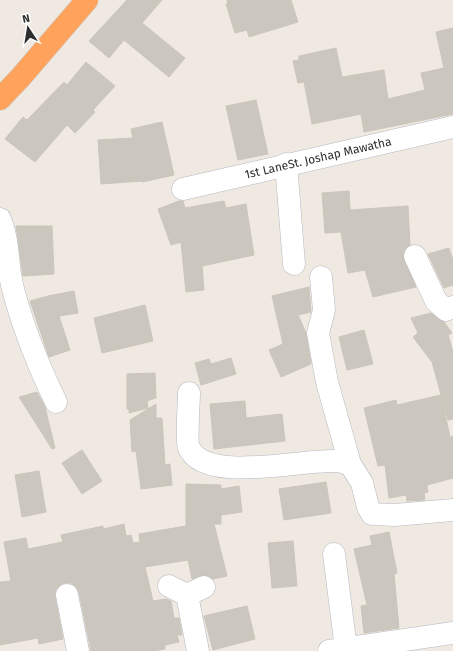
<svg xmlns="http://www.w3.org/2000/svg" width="453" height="651" font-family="'Fira Sans',sans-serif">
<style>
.building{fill:#cbc7bf;stroke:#cbc5ba}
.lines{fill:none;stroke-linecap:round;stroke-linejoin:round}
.minor-casing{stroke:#b4b7c1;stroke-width:23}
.highway-casing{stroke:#c9c9c9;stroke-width:23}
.minor{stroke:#fff;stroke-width:22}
.highway{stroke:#ffa35c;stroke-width:22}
.labels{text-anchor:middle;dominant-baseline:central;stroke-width:3.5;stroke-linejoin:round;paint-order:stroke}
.street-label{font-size:12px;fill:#2e2e2e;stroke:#fff}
</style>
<rect width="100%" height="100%" fill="#efe9e1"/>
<path class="building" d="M127 0H162L142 23 185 58 169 77 124 40 109 58 89 41Z
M227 0H291L298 22 249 37 247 30 235 33 226 4H228Z
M453 28V114L364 132 361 114 312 124 304 82 298 83 293 61 299 60V56L336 48 342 77 384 70 388 99 425 90 421 73 444 68 436 32Z
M86 62 115 86 93 110 95 112 75 133 67 125 35 162 5 139 23 117 27 120 64 82 67 85Z
M256 100 268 154 238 160 226 106Z
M162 122 174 175 142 182V181L101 184 98 140 133 138 131 129Z
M349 191 350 210 408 206 410 245 405 249 403 255 416 287 373 297 365 270 348 273 341 232 325 233 322 193Z
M179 201H183L185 208 224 201 226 208 246 204 254 255 202 266 204 290 186 292 181 242 171 245 158 209Z
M16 226H52L54 274 23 276Z
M449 248 453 260V285L444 288 428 254Z
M309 287 311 312 298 315 306 333 311 364 281 377 269 350 283 344 272 296Z
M74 291 78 313 59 316 70 350 49 357 30 301 48 296Z
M145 305 153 341 102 353 94 318Z
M431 313 444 322 452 333 448 335 453 352V419L448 420 432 362 413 337 418 333 411 318Z
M364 330 373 364 347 370 339 337Z
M231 358 236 374 201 385 195 363 209 359 211 364Z
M155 373 156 398 147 401 148 408 129 413V409H127V374Z
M37 392 45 407 55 448 52 449 19 397Z
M441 395 450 437 453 436V478L427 485 428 492 424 493 425 500 407 501 406 495 389 498 385 465 378 466 364 408 396 400 397 405Z
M245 401 246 418 282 414 285 441 214 449 210 404Z
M156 404V418H162L165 465 170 464 172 485 141 489 136 451 132 452 130 420Z
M82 450 102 481 82 494 62 463Z
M39 471 46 512 22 517 15 475Z
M326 482 331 513 284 520 279 489Z
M186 484 221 485V489L239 486 242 512 221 515V524H214L227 576 213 579 205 575 192 579 188 560 145 567 153 601 166 599 171 601 174 618H179L182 635H177L179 642 165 645V649L153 651H91L79 592 76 587 71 583H65L59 586 55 591V597L63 639 39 644 38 638 0 645V582L11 581 4 542 26 538 28 549 63 542 61 535 103 526V529L124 524 126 536 131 535 133 543 140 542 139 534 186 526Z
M389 532 397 573 394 574 399 628 364 633 361 606 367 605 354 549 372 545 370 536Z
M293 541 297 586 272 588 268 543Z
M247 606 255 639 213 650 204 616Z"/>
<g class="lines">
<defs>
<path id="minor" d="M286 164 294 264
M183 189 453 127
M0 219C9 240 7 263 12 285 22 325 38 365 56 402
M415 256 436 301 446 310 453 307
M321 277 324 310 318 333 327 382 350 464
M189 393C189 403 186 441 189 448 206 484 302 459 335 461 340 461 345 463 350 464L362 483 368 507 372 514 395 515 453 510
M334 554 346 649
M169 586 187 595 198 651
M67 595 78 651
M187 595 204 587
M329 651 453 633"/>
<path id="highway" d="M0 99 20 78 87 0"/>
</defs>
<use href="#minor" class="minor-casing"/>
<use href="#highway" class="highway-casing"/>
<use href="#minor" class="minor"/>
<use href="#highway" class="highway"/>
</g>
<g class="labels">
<g class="street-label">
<text transform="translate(318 158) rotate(-13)">1st LaneSt. Joshap Mawatha</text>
</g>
</g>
<g transform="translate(28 28) rotate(348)" stroke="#ffffff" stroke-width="3" paint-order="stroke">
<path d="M0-3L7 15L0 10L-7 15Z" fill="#2e2e2e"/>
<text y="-6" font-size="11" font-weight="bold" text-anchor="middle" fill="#2e2e2e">N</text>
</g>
</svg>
